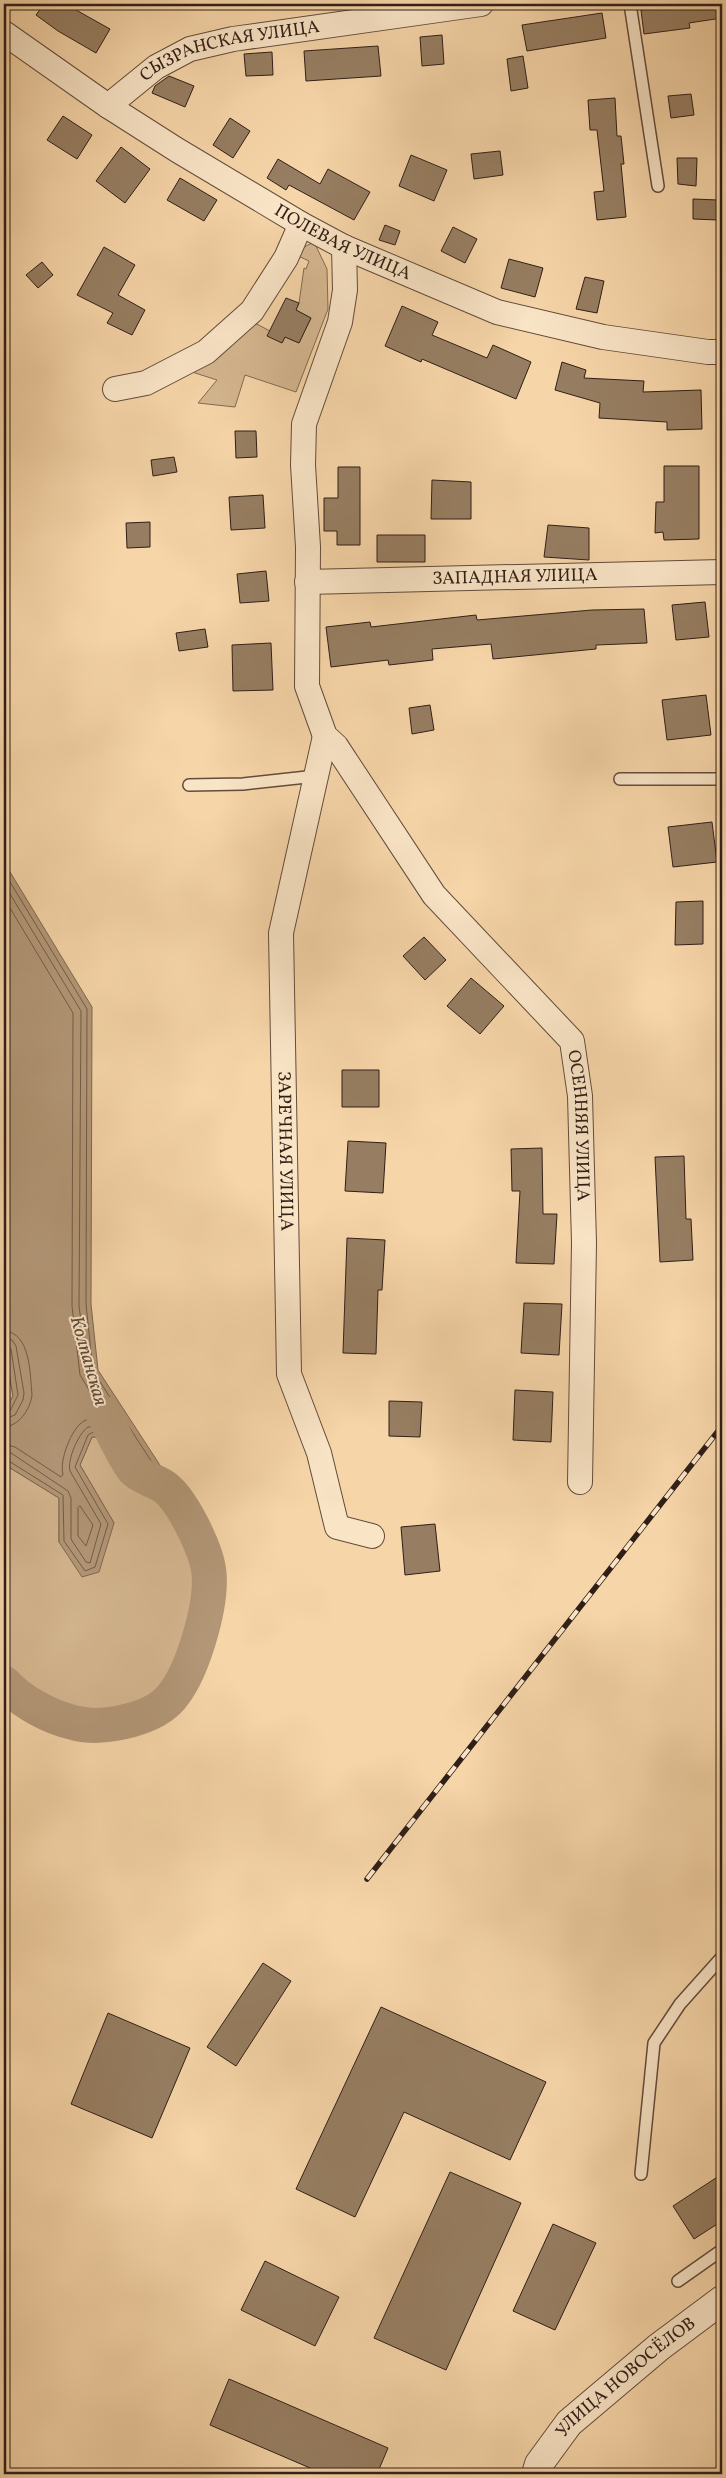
<svg xmlns="http://www.w3.org/2000/svg" width="726" height="2478" font-family="Vollkorn,serif">
<style>
.green{fill:#d4b68f;stroke:#826a53}
.water{fill:#b39777;stroke:#7f6751}
.lines{fill:none;stroke-linecap:round;stroke-linejoin:round}
.shore{stroke:#725b47;stroke-width:1}
.river{stroke:#b39777;stroke-width:35}
.building{fill:#977e62;stroke:#301f17}
.service-casing{stroke:#624c3b;stroke-width:14}
.minor-casing{stroke:#624c3b;stroke-width:26}
.tertiary-casing{stroke:#624c3b;stroke-width:30}
.service{stroke:#f9e4c6;stroke-width:11}
.minor{stroke:#f9e4c6;stroke-width:24}
.tertiary{stroke:#f9e4c6;stroke-width:28}
.rail-casing{stroke:#301f17;stroke-width:5.5}
.rail{stroke:#f9e4c6;stroke-width:4;stroke-dasharray:11;stroke-linecap:butt}
.labels{text-anchor:middle;dominant-baseline:central;stroke-width:4;stroke-linejoin:round;paint-order:stroke}
.street-label{font-size:18px;fill:#301f17;stroke:#f9e4c6}
.water-label{font-size:19px;font-style:italic;fill:#5e4939;stroke:#f9e4c6}
</style>
<rect width="100%" height="100%" fill="#f6d5a8"/>
<filter id="stains"><feTurbulence type="fractalNoise" baseFrequency=".004" numOctaves="4"/><feColorMatrix values="0 0 0 0 .2 0 0 0 0 .09 0 0 0 0 .02 0 0 0 .5 -.17"/></filter>
<radialGradient id="worn" r=".72"><stop offset=".6" stop-color="#630" stop-opacity="0"/><stop offset="1" stop-color="#630" stop-opacity=".3"/></radialGradient>
<path class="green" d="M314 242 327 269 328 309 296 392 245 375 235 407 198 403 217 380 192 372 253 322 270 331 282 343 285 337 299 343 311 318 296 310 299 303 304 268 306 269 309 261 298 256V250Z
M4 1345 13 1396 4 1411Z
M92 1437H105C136 1463 172 1487 191 1523 199 1538 207 1555 209 1573 211 1596 196 1663 183 1683 179 1689 174 1695 169 1701 150 1720 101 1729 75 1724 49 1718 22 1702 4 1683V1456L7 1466 59 1498V1542L114 1523 80 1465Z"/>
<path class="water" d="M4 862 92 1007 91 1304 98 1370 169 1479 167 1489 105 1437H92L80 1465 114 1523 99 1572 82 1577 59 1542V1498L7 1466 4 1456V1411L13 1396 4 1344Z"/>
<g class="lines">
<path class="shore" d="M4 872 87 1009 86 1304 93 1371 155 1467 151 1469C138 1458 105 1421 88 1435L75 1467 108 1524 95 1567 85 1571 64 1541 63 1495 4 1458
M4 884 81 1011 79 1306 88 1374 126 1435 123 1437 108 1426 88 1427C78 1434 67 1460 70 1471L101 1524 90 1563 86 1562 71 1539V1498L68 1491 11 1453 4 1452
M4 898 73 1013 72 1306 80 1375 105 1416 103 1418C96 1418 90 1418 84 1421 71 1428 59 1462 63 1474L61 1477 15 1447 4 1444
M4 1331C31 1332 30 1375 32 1395 30 1410 19 1426 4 1427
M4 1338 12 1340 16 1346 24 1393 23 1400 15 1415 4 1419
M4 1344 11 1349 18 1395 10 1411 4 1413
M80 1506 93 1525 86 1546 78 1536V1508Z"/>
<path class="river" d="M4 1683C22 1702 49 1717 75 1723 101 1730 149 1720 168 1701 192 1677 212 1606 209 1573 207 1551 184 1504 167 1489 158 1481 143 1479 134 1470 124 1458 111 1428 103 1413"/>
</g>
<path class="building" d="M44 4H81L76 10 110 29 96 53 58 31 36 15Z
M685 4H722V18L689 23 690 28 644 34 641 10Z
M602 13 606 38 527 51 522 25Z
M442 35 444 64 422 66 420 37Z
M378 46 381 76 306 81 304 51Z
M272 52 273 75 246 76 244 54Z
M523 56 528 88 511 91 507 59Z
M169 76 194 86 185 107 152 93 155 86Z
M691 94 694 115 671 118 668 96Z
M615 98 617 136H621L624 164H621L626 217 597 220 594 192 604 191 597 130H590L588 100Z
M63 116 92 135 77 159 47 140Z
M230 118 250 131 233 158 213 145Z
M121 147 150 169 125 203 96 181Z
M500 151 503 175 474 179 471 154Z
M411 155 447 170 434 201 399 186Z
M677 158H697L696 186 678 184Z
M278 159 320 184 328 169 370 192 354 220 289 185 286 190 267 178Z
M180 178 217 200 204 221 167 200Z
M693 199 718 200V220L693 219Z
M385 225 400 231 395 245 379 240Z
M453 227 477 239 465 263 441 251Z
M104 247 135 265 118 295 145 310 132 335 107 323 113 313 77 295Z
M509 259 543 268 535 297 501 288Z
M42 262 53 275 38 288 26 275Z
M585 277 604 281 597 313 576 309Z
M286 298 299 303 296 310 311 318 299 343 285 337 282 343 267 336Z
M402 306 438 322 432 335 487 358 493 345 531 362 516 399 422 359 421 362 385 346Z
M562 362 586 370 584 378 644 381 643 392 701 390 702 429 667 430V422L599 418 600 403 555 390Z
M235 431H256L257 457 236 458Z
M174 457 177 472 153 476 151 460Z
M664 466H699V539L664 540 663 532 655 533 656 502H664Z
M338 467H360V545H337V531H324V498H338Z
M432 480 471 482V519H431Z
M263 495 265 528 231 530 229 497Z
M150 522V547L127 548 126 523Z
M548 525 589 528V560L544 557Z
M377 535H425V562H377Z
M266 571 269 601 240 603 237 574Z
M705 602 709 637 676 640 672 605Z
M644 609 647 643 596 645V649L493 659 491 644 432 649 433 660 389 665 388 660 331 667 326 627 370 622 371 627 476 615 477 620 592 610Z
M205 629 208 647 179 651 176 633Z
M271 643 273 690 233 691 232 645Z
M706 695 711 735 667 740 662 700Z
M430 705 434 730 412 734 409 708Z
M712 822 717 862 673 867 668 827Z
M703 901V944L675 945 676 902Z
M424 937 446 960 425 980 403 956Z
M471 978 504 1006 480 1034 447 1006Z
M342 1070H379V1107H342Z
M348 1141 386 1143 383 1193 345 1191Z
M542 1148 543 1214H557L554 1264 516 1263 520 1191H512L511 1149Z
M684 1156 686 1219H691L693 1260 660 1262 655 1157Z
M347 1238 385 1240 382 1290H378L376 1354 343 1353Z
M524 1303 562 1304 559 1355 521 1353Z
M515 1390 553 1392 551 1442 513 1440Z
M389 1401 422 1402 420 1437 389 1436Z
M435 1524 440 1571 405 1575 401 1527Z
M263 1963 291 1981 236 2066 207 2047Z
M381 2007 546 2082 510 2160 404 2112 355 2217 296 2189Z
M108 2013 190 2048 152 2138 71 2104Z
M450 2172 521 2203 446 2370 374 2338Z
M722 2174V2221L694 2239 673 2206Z
M553 2224 596 2243 555 2330 513 2311Z
M265 2261 339 2297 315 2346 241 2310Z
M229 2379 388 2448 377 2474H324L210 2425Z"/>
<g class="lines">
<defs>
<path id="service" d="M630 4 658 186
M620 779H722
M189 785 243 784 316 776
M641 2174 654 2043 680 2004 722 1957
M678 2281 722 2250"/>
<g id="minor">
<path id="s1" d="M4 33 108 106 177 150 301 224 344 247 497 312 603 337 708 352H722"/>
<path id="s2" d="M108 106 156 67 190 49 233 39 481 4"/>
<path id="s3" d="M344 247 345 290 340 322 304 424 303 465 308 547 307 686 325 736 336 746 434 895 572 1041 580 1096 584 1243 580 1482"/>
<path d="M115 389 146 383 206 352 252 311 286 258 301 224"/>
<path id="s4" d="M307 582 722 572"/>
<path id="s5" d="M325 736 281 933 289 1374 319 1453 337 1527 372 1536"/>
</g>
<g id="tertiary">
<path id="s6" d="M536 2474 539 2464 569 2423 659 2347 722 2300"/>
</g>
</defs>
<use href="#service" class="service-casing"/>
<use href="#minor" class="minor-casing"/>
<use href="#tertiary" class="tertiary-casing"/>
<use href="#service" class="service"/>
<use href="#minor" class="minor"/>
<use href="#tertiary" class="tertiary"/>
<defs>
<path id="rail" d="M367 1879 722 1426"/>
</defs>
<use href="#rail" class="rail-casing"/>
<use href="#rail" class="rail"/>
</g>
<g class="labels">
<g class="street-label">
<text stroke="none"><textPath href="#s2" startOffset="138">СЫЗРАНСКАЯ УЛИЦА</textPath></text>
<text stroke="none"><textPath href="#s1" startOffset="399">ПОЛЕВАЯ УЛИЦА</textPath></text>
<text stroke="none"><textPath href="#s4" startOffset="208">ЗАПАДНАЯ УЛИЦА</textPath></text>
<text stroke="none"><textPath href="#s3" startOffset="978">ОСЕННЯЯ УЛИЦА</textPath></text>
<text stroke="none"><textPath href="#s5" startOffset="420">ЗАРЕЧНАЯ УЛИЦА</textPath></text>
<text stroke="none"><textPath href="#s6" startOffset="134">УЛИЦА НОВОСЁЛОВ</textPath></text>
</g>
<g class="water-label">
<text transform="translate(88 1361) rotate(74)">Колпанская</text>
</g>
</g>
<rect width="726" height="2478" fill="none" stroke="#f6d5a8" stroke-width="20"/>
<rect x="5" y="5" width="716" height="2468" fill="none" stroke="#301f17" stroke-width="2.5"/>
<rect x="10" y="10" width="706" height="2458" fill="none" stroke="#301f17"/>
<rect width="100%" height="100%" filter="url(#stains)"/>
<rect width="100%" height="100%" fill="url(#worn)"/>
</svg>
